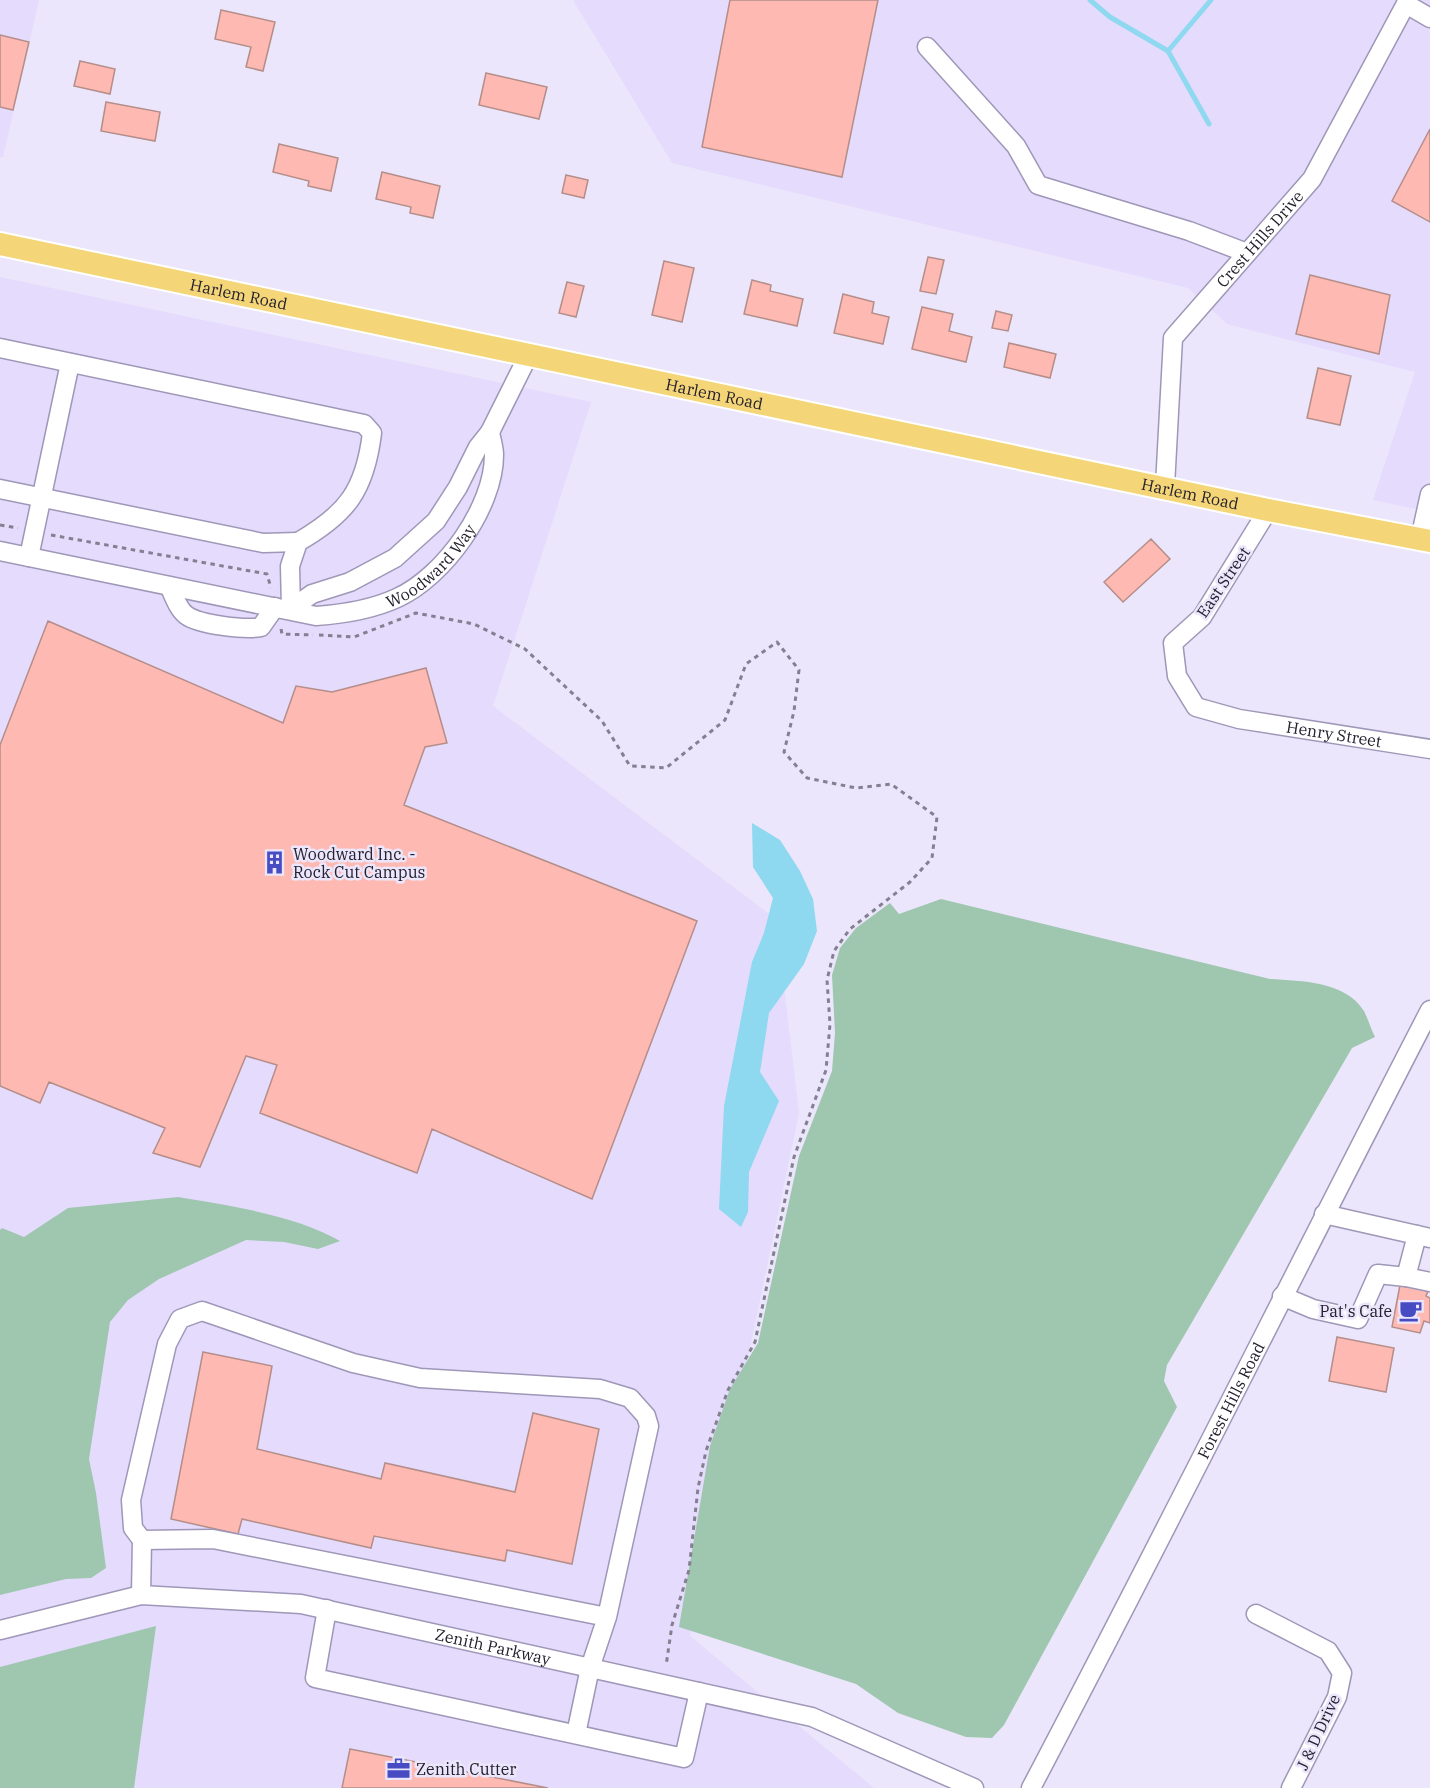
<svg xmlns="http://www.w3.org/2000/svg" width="1430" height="1788" font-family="'IBM Plex Serif',serif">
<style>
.built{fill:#e4dbfd}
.green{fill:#9fc6af}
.water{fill:#8ed8f0}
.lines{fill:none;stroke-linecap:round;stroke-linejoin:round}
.stream{stroke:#8ed8f0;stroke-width:5}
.building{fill:#febab2;stroke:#b58d89;stroke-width:1.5}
.minor-casing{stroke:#9f97b7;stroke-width:21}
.major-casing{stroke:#fff;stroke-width:26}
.path{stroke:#848091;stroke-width:3;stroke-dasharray:4.5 4.5;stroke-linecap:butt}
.minor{stroke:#fff;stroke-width:18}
.major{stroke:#f4d577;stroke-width:22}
.labels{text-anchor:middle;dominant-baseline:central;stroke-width:5;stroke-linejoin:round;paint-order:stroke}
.street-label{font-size:16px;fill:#24202d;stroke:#ebe6fb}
.poi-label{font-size:16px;fill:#24202d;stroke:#ebe6fb;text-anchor:start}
</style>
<rect width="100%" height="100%" fill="#ebe6fb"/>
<path class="built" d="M0 0H39L3 157H0Z
M573 0H1430V512L1373 500 1415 372 1227 324 1188 288 672 163Z
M0 277 591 402 493 706 776 919 799 1113 690 1636 874 1788H0Z"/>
<path class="green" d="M941 899 1270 979C1302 981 1345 981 1364 1011 1368 1019 1371 1029 1375 1037L1352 1048 1167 1365 1164 1381 1177 1407 1004 1725 992 1738 966 1737 898 1713 856 1684 679 1627 710 1446 730 1389 758 1343 799 1156 832 1071 835 1033 832 975 840 948 856 928 890 903 899 914Z
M178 1197C227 1205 298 1216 340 1241L318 1249 284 1242 246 1240 159 1279 128 1300 110 1322 89 1459 96 1493 106 1568 91 1578 66 1579 0 1595V1230L2 1228 24 1237 68 1208Z
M156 1626 134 1788H0V1667Z"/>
<path class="water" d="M752 823 780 840 800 871 813 899 817 931 804 964 769 1013 760 1072 779 1101 749 1172 748 1212 741 1227 719 1209 724 1106 752 962 764 933 773 898 753 867Z"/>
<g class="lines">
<path class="stream" d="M1090 0 1110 17 1168 51 1209 124
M1168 51 1211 0"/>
</g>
<path class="building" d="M730 0H878L842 177 702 147Z
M221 10 275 22 263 71 246 67 251 47 215 39Z
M0 35 29 42 13 110 0 107Z
M80 61 115 69 110 94 74 86Z
M486 73 547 87 539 119 479 105Z
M106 102 160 112 155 141 101 131Z
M1430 129V222L1392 201Z
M279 144 338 158 331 191 308 186 309 181 273 172Z
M382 172 440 186 433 218 410 213 411 207 376 199Z
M566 175 588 180 584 198 562 193Z
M928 257 944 260 936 294 920 291Z
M664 261 694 268 682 322 652 315Z
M1310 275 1390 295 1379 354 1296 334Z
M752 280 771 285 770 291 803 299 797 326 744 314Z
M567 282 584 286 576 317 559 313Z
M843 294 874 302 872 313 889 317 883 344 834 333Z
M922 307 953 314 949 331 972 337 966 362 912 349Z
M996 311 1012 315 1008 331 992 328Z
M1009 343 1056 354 1050 378 1004 367Z
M1318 368 1351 376 1340 425 1307 418Z
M1151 539 1170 559 1123 602 1104 582Z
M48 621 283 723 296 686 332 692 426 668 447 743 425 747 404 805 697 921 592 1199 432 1129 417 1173 260 1113 277 1065 246 1056 200 1167 153 1153 165 1128 49 1082 40 1103 0 1086V745Z
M1400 1285 1428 1291 1426 1296 1430 1298V1323L1424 1321 1420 1333 1392 1327Z
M1337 1337 1394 1348 1386 1392 1329 1381Z
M203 1352 272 1366 257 1449 381 1479 385 1463 515 1492 533 1413 599 1429 572 1564 507 1550 505 1561 374 1536 371 1548 242 1519 238 1534 171 1519Z
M350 1749 548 1788H342Z"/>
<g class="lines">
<defs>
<g id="minor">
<path d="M1406 4 1430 18"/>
<path d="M927 47 1016 146 1038 185 1189 231 1247 253"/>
<path d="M0 348 364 424 372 433C365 490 347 514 298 542L290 566 291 609"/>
<path id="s1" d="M1165 486 1173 338 1312 179 1408 0"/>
<path d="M0 489 263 543 298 542"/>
<path id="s2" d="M1268 510 1202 617 1173 643 1177 676 1196 707 1239 719 1430 749"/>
<path d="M1420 539 1430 494"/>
<path id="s3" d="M0 551 316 616C344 614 371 610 397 598 444 577 494 507 494 455 494 447 491 439 490 432"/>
<path d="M29 557 70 363"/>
<path d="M169 586C174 596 178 609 186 615 199 625 246 630 261 627L275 607"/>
<path d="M291 609 312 594 350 582 395 558 436 521 458 487 478 447 490 432 529 354"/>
<path d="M1324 1214 1430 1238"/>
<path d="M1406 1277 1430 1282"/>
<path d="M1282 1296 1313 1309 1358 1319 1378 1274 1406 1277 1417 1235"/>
<path d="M141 1595 142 1540"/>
<path d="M327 1609 315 1678 684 1758 699 1692"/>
<path d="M1256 1614 1328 1651 1342 1673 1337 1697 1291 1788"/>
<path id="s4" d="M0 1630 141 1595 301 1604 812 1717 974 1788"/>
<path d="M576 1734 590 1668 607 1617 649 1426 646 1416 630 1398 600 1389 420 1378 353 1363 202 1311 180 1319 167 1344 131 1500 133 1528 142 1540 213 1539 607 1617"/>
<path id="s5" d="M1031 1788C1167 1530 1296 1269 1430 1010"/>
</g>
<g id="major">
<path id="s6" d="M0 244 1268 510 1430 541"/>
</g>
</defs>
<use href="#minor" class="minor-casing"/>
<use href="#major" class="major-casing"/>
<path class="path" d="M0 525 18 528
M51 535 267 574 271 588
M281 629 282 634 313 635
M319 635 354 637 416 613 474 624 525 649 602 721 630 766 666 768 725 720 746 664 777 642 799 670 794 711 784 752 807 778 856 788 891 784 937 817 932 858 910 882 850 929 834 951 827 980 830 1024 826 1070 794 1157 755 1342 728 1390 706 1451 698 1488 689 1570 672 1625 666 1666"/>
<use href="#minor" class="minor"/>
<use href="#major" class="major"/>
</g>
<defs>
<symbol id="building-bare" viewBox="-9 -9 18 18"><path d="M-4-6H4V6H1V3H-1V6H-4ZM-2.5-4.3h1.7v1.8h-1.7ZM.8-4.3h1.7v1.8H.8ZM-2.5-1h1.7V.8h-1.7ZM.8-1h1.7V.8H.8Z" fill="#474cc2" stroke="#ebe6fb" stroke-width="2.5" paint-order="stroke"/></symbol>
<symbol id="cafe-bare" viewBox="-9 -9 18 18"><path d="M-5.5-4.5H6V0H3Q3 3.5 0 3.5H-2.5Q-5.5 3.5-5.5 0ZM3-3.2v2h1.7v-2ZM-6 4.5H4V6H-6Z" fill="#474cc2" stroke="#ebe6fb" stroke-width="2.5" paint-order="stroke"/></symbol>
<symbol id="office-bare" viewBox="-9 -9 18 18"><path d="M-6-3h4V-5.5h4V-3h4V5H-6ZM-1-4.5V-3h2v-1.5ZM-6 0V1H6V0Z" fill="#474cc2" stroke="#ebe6fb" stroke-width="2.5" paint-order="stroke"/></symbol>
</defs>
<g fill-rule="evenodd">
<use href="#building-bare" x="258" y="846" width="33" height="33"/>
<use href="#cafe-bare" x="1394" y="1294" width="33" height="33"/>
<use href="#office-bare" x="382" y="1752" width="33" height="33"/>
</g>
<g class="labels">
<g class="street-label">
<text stroke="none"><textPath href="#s1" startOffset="280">Crest Hills Drive</textPath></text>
<text stroke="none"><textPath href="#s6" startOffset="244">Harlem Road</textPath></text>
<text stroke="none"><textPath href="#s6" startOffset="730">Harlem Road</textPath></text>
<text stroke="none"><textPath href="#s6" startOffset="1216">Harlem Road</textPath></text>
<text stroke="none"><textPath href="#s3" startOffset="453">Woodward Way</textPath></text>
<text transform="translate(1223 582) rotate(-56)">East Street</text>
<text stroke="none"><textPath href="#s2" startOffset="375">Henry Street</textPath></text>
<text stroke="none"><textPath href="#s5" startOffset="436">Forest Hills Road</textPath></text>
<text stroke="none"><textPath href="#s4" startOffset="502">Zenith Parkway</textPath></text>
<text transform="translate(1318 1732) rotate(-65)">J &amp; D Drive</text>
</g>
<g class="poi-label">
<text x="293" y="854">Woodward Inc. -<tspan x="293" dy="18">Rock Cut Campus</tspan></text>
<text x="1392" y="1311" text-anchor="end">Pat's Cafe</text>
<text x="416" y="1769">Zenith Cutter</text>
</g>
</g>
</svg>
